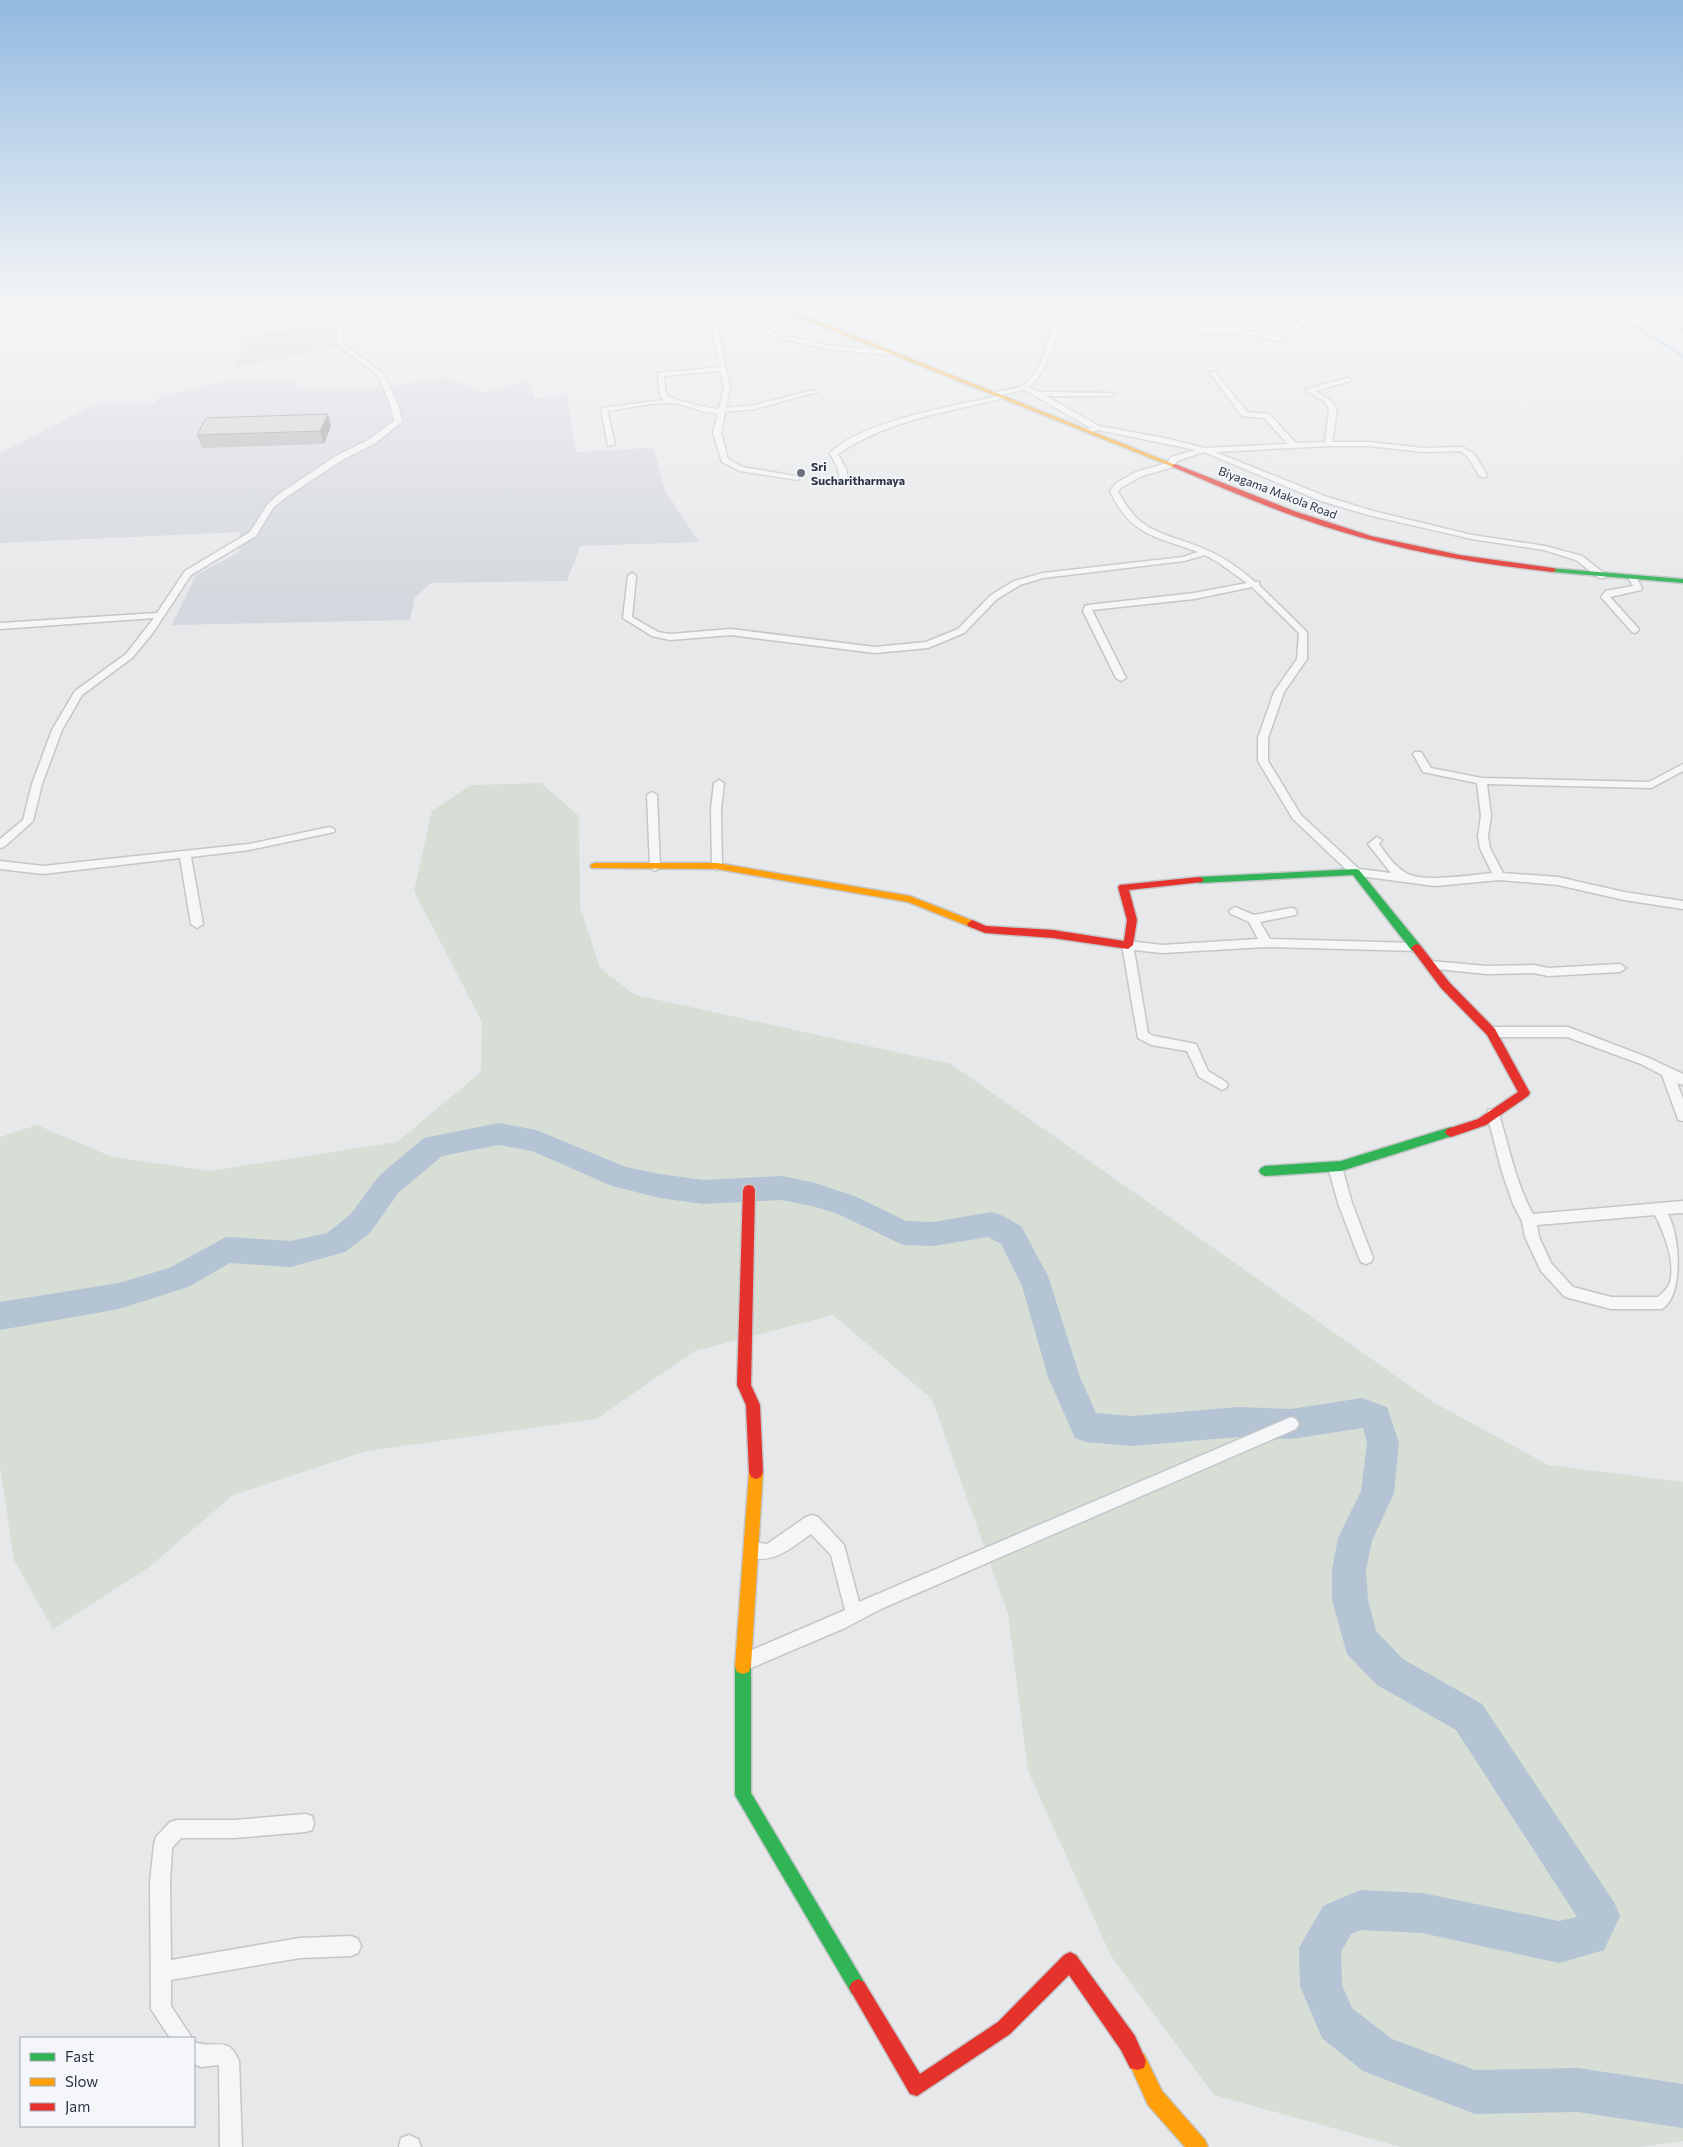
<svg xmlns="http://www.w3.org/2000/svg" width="1683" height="2147" font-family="Commissioner,sans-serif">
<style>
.built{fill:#d4d7dd}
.green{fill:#d6ded6}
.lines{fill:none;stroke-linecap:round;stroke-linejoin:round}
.stream{stroke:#b4c4d5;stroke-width:2.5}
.river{fill:#b4c4d5;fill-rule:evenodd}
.street-casing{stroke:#c4c6c8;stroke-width:3}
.fast-casing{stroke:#c4c6c8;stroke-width:3}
.slow-casing{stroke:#c4c6c8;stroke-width:3}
.jam-casing{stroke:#c4c6c8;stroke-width:3}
.street{fill:#f5f6f7;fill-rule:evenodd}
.fast{fill:#30b455;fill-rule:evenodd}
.slow{fill:#ff9f0a;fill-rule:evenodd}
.jam{fill:#e5322d;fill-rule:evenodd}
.wall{fill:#b1b3b5}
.shaded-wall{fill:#909294}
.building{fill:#ced0d3;stroke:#909294}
.poi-dot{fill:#6c737f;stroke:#f4f6f9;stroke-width:2}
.labels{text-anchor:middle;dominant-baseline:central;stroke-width:4;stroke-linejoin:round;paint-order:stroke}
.far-poi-label{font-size:12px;font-weight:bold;fill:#2b3445;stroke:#f4f6f9;text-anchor:start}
.far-street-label{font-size:12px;fill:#2b3445;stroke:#f4f6f9}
</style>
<rect width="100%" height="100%" fill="#e6e8ea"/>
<path class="built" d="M342 330 340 346 252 365 233 367 249 333Z
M447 377 483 392 529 380 535 398 567 395 576 452 647 448 654 450 665 490 699 542 580 546 567 581 431 583 414 598 410 620 172 625 196 575 239 552 240 532 0 543V453L97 403H154L160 396 228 381 300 378 292 388 371 389Z"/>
<path class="green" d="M541 783 579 816 580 907 600 968 635 995 951 1064 1433 1402 1548 1465 1683 1482V2141L1639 2147H1401L1214 2095 1111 1956 1028 1771 1008 1614 932 1399 833 1315 695 1351 596 1419 366 1451 233 1495 148 1568 53 1629 14 1560 0 1466V1137L37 1125 112 1157 210 1171 397 1142 481 1072 482 1022 414 891 432 811 471 785Z"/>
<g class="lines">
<path class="stream" d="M1602 305 1683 356
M1647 305 1666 314 1683 329"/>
<path class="river" d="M499 1123 536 1130 626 1167 660 1174 703 1180 781 1176 812 1182 857 1197 906 1221 934 1222 991 1212 1001 1215 1021 1226 1048 1276 1080 1377 1096 1413 1132 1416 1238 1407 1291 1409 1362 1398 1387 1407 1399 1443 1394 1493 1372 1541 1366 1570 1368 1600 1376 1631 1403 1659 1482 1704 1614 1902 1620 1916 1604 1950 1559 1963 1422 1933 1361 1930 1351 1934 1341 1952 1342 1985 1352 2008 1392 2039 1475 2070 1578 2068 1683 2084V2128L1578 2112 1475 2114 1363 2071 1322 2038 1300 1986 1299 1948 1323 1906 1360 1890 1422 1893 1559 1921 1577 1917 1456 1730 1377 1685 1347 1654 1332 1600V1570L1338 1538 1361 1491 1367 1443 1363 1428 1291 1439 1238 1437 1132 1446 1086 1442 1075 1438 1048 1377 1022 1286 1001 1244 988 1237 934 1246 903 1245 838 1214 812 1206 781 1200 703 1204 660 1198 612 1186 532 1151 499 1145 442 1156 399 1192 370 1233 345 1252 291 1267 230 1263 188 1287 119 1309 0 1330V1302L119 1283 169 1268 226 1237 291 1241 327 1233 350 1215 379 1176 424 1138Z"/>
<defs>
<path id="street" d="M26 305H34L28 308Z
M337 305H343L350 313 560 305 557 307 425 315 350 317 342 336 344 345 383 373 398 404 402 422 374 444 342 460 285 498 273 508 256 536 191 575 152 634 132 658 82 695 62 730 42 784 33 821 4 847 0 848V839L23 820 32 784 52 730 75 691 126 654 154 618 0 629V623L157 613 185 571 250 532 267 505 279 494 336 456 368 440 394 421 390 404 378 375 338 346 336 336 345 315Z
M695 305H702L720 314 747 319 780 335 827 345 890 351 893 353 890 355 827 349 776 337 743 322 715 317 730 387 726 408 755 405 814 390 817 392 755 409 725 412 721 433 728 459 742 467 795 476 799 478 798 480 740 471 722 462 713 433 718 413C701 414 686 403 669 403 648 403 627 408 607 411L615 444 608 446 601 408 664 400 660 395 658 373 720 367 709 317 624 327 621 325 708 313ZM720 371 724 387 719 409C712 409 670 399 668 396 664 391 665 382 664 376Z
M1425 305H1431L1436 323 1316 315 1288 337 1277 341 1239 332H1203L1107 325 1059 312 1061 316C1055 341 1049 369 1029 387L1040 392 1114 393 1115 394 1112 396H1046L1099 426 1169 439 1204 448 1288 444 1264 418 1242 416 1211 374V372H1215L1247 412 1269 414 1296 443 1325 442 1329 409 1324 401 1307 391V389L1348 378 1350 379V381L1315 391 1329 399 1337 409 1332 442H1369L1423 448 1462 447 1474 454 1487 475 1486 477H1480L1468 457 1460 451 1423 452 1369 446H1328L1215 452 1327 497 1373 511 1472 535 1545 546 1582 556 1605 574V578H1599L1576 560 1544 550 1472 539 1368 515 1321 501 1204 452 1177 461 1173 467 1142 476 1122 487 1118 491C1141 538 1169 532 1211 552 1227 559 1241 570 1255 582H1259V585L1307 632V659L1284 692 1268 738V761L1301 815 1359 869 1391 873 1368 844 1377 837 1382 840 1379 844C1387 855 1394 866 1406 873 1421 883 1473 875 1492 873L1480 848 1478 836 1481 816 1477 783 1423 772 1413 754 1415 752H1421L1431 768 1482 778 1649 782 1683 764V771L1651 788 1487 784 1491 816 1488 836 1490 848 1503 873 1558 877 1624 892 1683 901V909L1624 900 1558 885 1499 880 1435 886 1352 875 1293 819 1258 761V738L1274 692 1297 659 1299 633 1252 587 1194 599 1092 610 1126 678 1121 681 1116 678 1083 611 1085 606 1088 605 1194 593 1247 583 1219 563 1205 555 1184 561 1043 578 1020 585 997 599 964 633 928 648 875 653 731 635 670 640 652 636 623 618 628 576 632 573 636 576 632 617 658 632 670 634 731 629 875 647 926 642 958 629 991 595 1014 581 1043 573 1183 557 1198 552C1155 536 1131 536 1110 491L1116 483 1136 472 1167 463 1171 457 1196 450 1098 430 1087 433V429L1091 428 1025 390 995 396 992 394C1000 389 1012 391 1022 386 1043 374 1049 338 1055 316L1046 308V306L1107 321 1203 328H1239L1277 337 1284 335 1307 315 1315 311 1430 320Z
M1002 395 1004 396V398C948 412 887 420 838 454L846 469 848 480 844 482 840 480 838 469 830 453C864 420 956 406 1002 395Z
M1630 577H1636L1642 588 1641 590 1610 597 1638 628 1639 630 1635 633 1632 632 1601 597 1606 591 1633 586 1629 579Z
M719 780 724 783 721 809 722 866 717 870 712 866 711 809 714 783Z
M652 792 657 795 660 867 655 871 650 867 647 795Z
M330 827 335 830 334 832 249 850 191 857 203 924 197 928 191 924 180 858 43 874 0 869V861L43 866 249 844Z
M1235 907 1254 915 1291 908 1295 909 1297 912 1295 915 1260 922 1270 939 1416 943 1422 947 1416 951 1266 947 1162 953 1134 950 1148 1033 1154 1036 1196 1044 1208 1071 1226 1082 1228 1085 1226 1088 1222 1090 1199 1077 1187 1051 1151 1045 1138 1038 1122 945 1128 941 1162 945 1258 939 1249 922 1231 914 1229 911Z
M1430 961 1487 966 1534 965 1548 968 1620 964 1626 968 1620 972 1548 976 1534 973 1487 974 1426 968 1424 965 1426 962Z
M1491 1027H1568L1649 1058 1683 1074V1085L1677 1083 1683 1099V1121L1678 1120 1677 1116 1662 1075 1641 1064 1567 1037H1491L1485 1032Z
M1493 1109 1498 1110 1499 1114C1509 1147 1516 1184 1533 1214L1683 1201V1213L1668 1214C1681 1239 1683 1296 1662 1309H1611L1569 1298 1564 1296 1541 1271 1525 1237 1522 1221 1513 1204 1502 1172 1487 1114 1488 1110ZM1655 1215C1664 1233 1677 1264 1669 1285 1667 1289 1662 1293 1658 1297H1611L1573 1287 1551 1263 1539 1237 1537 1225Z
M1335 1162 1340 1163 1342 1167 1352 1203 1373 1258 1371 1262 1366 1264 1361 1262 1359 1258 1338 1203 1328 1167 1330 1163Z
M1291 1417 1296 1419 1299 1424 1296 1429 881 1609 845 1628 744 1671 738 1668 735 1662 738 1656 845 1610 831 1555 811 1534C791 1548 772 1566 746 1556L744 1550 746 1544 752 1542 767 1544 806 1517 812 1515 818 1517 844 1545 859 1602Z
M305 1814 312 1816 314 1823 312 1830 305 1832 234 1838H181L172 1848 170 1882 171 1960 300 1938 351 1936 358 1939 361 1946 358 1953 351 1956 300 1958 171 1980V2006L192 2038H170L151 2009 150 1882 154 1844 156 1837 170 1822 177 1820H234Z
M194 2042C214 2050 228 2034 239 2061L242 2147H220L219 2065 201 2067 194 2064Z
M409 2135 418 2139 421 2147H399L401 2138Z"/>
<path id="fast" d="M1550 568 1683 579V583L1553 572H1550Z
M1356 869 1359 870 1420 945 1421 948 1420 951H1412L1353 875 1199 883 1194 880 1199 877Z
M1451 1127 1455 1129 1457 1132 1455 1135 1341 1171 1265 1176 1261 1174 1259 1171 1261 1168 1265 1166 1341 1161Z
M743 1658 749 1660 751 1666V1793L864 1982 867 1988 864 1994 858 1997 852 1994 735 1795V1666L737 1660Z"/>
<path id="slow" d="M769 305H777L1178 466 1173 467Z
M595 863H717L910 896 976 922 977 924 972 928 968 926 908 902 717 869 592 868 590 866 592 864Z
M756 1465 761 1467 763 1472 751 1666 749 1672 743 1674 737 1672 735 1666 749 1472 751 1467Z
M1137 2052 1144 2054 1162 2091 1205 2140 1208 2147H1185L1148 2105 1128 2061 1130 2054Z"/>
<path id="jam" d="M1175 464 1294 511 1371 536 1460 555 1553 568 1557 570 1553 572C1480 564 1407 552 1336 530 1280 513 1227 490 1173 467L1172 466Z
M1199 877 1202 878 1204 880 1202 882 1129 890 1137 920 1133 945 1128 949 1053 938 985 933 968 926 967 924 972 920 986 926 1053 930 1124 941 1127 920 1118 887 1120 885Z
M1416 944 1420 945 1449 982 1495 1029 1530 1093 1528 1096 1486 1125 1451 1137 1447 1135 1445 1132 1447 1129 1478 1119 1518 1092 1487 1035 1441 988 1411 948Z
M749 1185 753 1186 755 1190 751 1385 760 1405 763 1472 761 1477 756 1479 751 1477 749 1472 746 1405 737 1385 743 1190 745 1186Z
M1070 1952 1076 1955 1135 2036 1146 2061 1144 2068 1137 2070 1130 2068 1121 2050 1069 1975 1010 2034 917 2096 910 2094 849 1988 852 1982 858 1979 864 1982 920 2074 998 2022 1064 1955Z"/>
</defs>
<use href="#street" class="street-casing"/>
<use href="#fast" class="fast-casing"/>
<use href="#slow" class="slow-casing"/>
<use href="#jam" class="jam-casing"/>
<use href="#street" class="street"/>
<use href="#fast" class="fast"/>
<use href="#slow" class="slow"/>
<use href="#jam" class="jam"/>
</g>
<path class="wall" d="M331 426 324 444 202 448 197 435Z"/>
<path class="shaded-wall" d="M328 414 331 426 324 444 320 431Z"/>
<path class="building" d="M328 414 320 431 197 435 206 418Z"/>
<linearGradient id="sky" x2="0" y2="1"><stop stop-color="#93bae0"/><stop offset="0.5" stop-color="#f4f5f6"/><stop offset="1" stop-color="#f4f5f6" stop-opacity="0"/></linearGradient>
<rect width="1683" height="605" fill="url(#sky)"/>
<circle class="poi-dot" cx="801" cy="473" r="5"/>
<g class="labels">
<g class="far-poi-label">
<text x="811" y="466">Sri<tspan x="811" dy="14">Sucharitharmaya</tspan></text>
</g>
<g class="far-street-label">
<text transform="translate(1278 492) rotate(21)">Biyagama Makola Road</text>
</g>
</g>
<rect x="20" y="2037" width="175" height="90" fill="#f4f6f9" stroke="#a4a8b1"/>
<rect x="30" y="2053" width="25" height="8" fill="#30b455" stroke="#a4a8b1"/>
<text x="65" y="2062" font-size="15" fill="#2b3445">Fast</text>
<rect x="30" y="2078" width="25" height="8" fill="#ff9f0a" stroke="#a4a8b1"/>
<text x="65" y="2087" font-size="15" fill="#2b3445">Slow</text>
<rect x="30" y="2103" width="25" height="8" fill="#e5322d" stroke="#a4a8b1"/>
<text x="65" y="2112" font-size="15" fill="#2b3445">Jam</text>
</svg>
